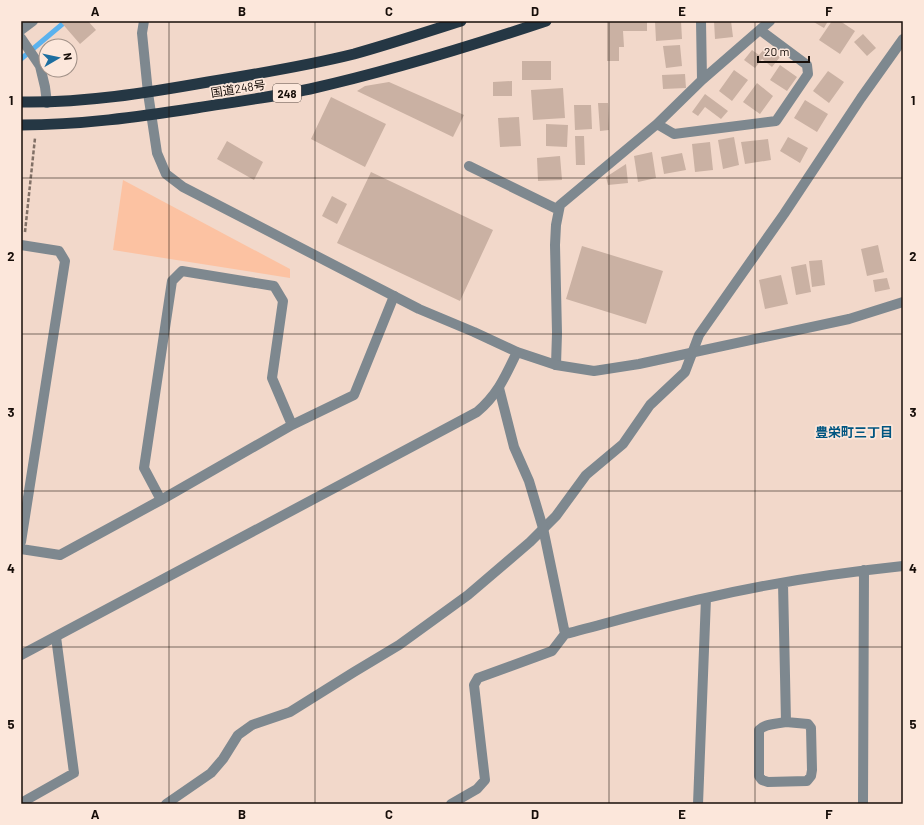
<svg xmlns="http://www.w3.org/2000/svg" width="924" height="825" font-family="Barlow,'Noto Sans JP',sans-serif">
<style>
.green{fill:#fcc2a2}
.lines{fill:none;stroke-linecap:round;stroke-linejoin:round}
.stream{stroke:#5bb2ee;stroke-width:5}
.building{fill:#cab1a3}
.path{stroke:#817066;stroke-width:2.5;stroke-dasharray:4 2;stroke-linecap:butt}
.service{stroke:#7e888f;stroke-width:10}
.pedestrian{stroke:#7e888f;stroke-width:10}
.minor{stroke:#7e888f;stroke-width:10}
.tertiary{stroke:#7e888f;stroke-width:10}
.trunk{stroke:#253744;stroke-width:11}
.grid{fill:none;stroke:#170e09;stroke-width:1;stroke-opacity:0.55}
.labels{text-anchor:middle;dominant-baseline:central;stroke-width:3.5;stroke-linejoin:round;paint-order:stroke}
.shield{fill:#fce7db;stroke:#5c4f48;stroke-width:1}
.shield-label{font-size:11px;font-weight:bold;fill:#170e09}
.street-label{font-size:12px;fill:#170e09;stroke:#fce7db}
.neighbourhood-label{font-size:13px;font-weight:bold;fill:#005580;stroke:#fce7db}
.neatline{fill:none;stroke:#170e09;stroke-width:1.5}
.grid-label{font-size:13px;text-anchor:middle;font-weight:bold;fill:#170e09}
</style>
<rect width="100%" height="100%" fill="#f2d8ca"/>
<path class="green" d="M123 180 290 269V278L113 250Z"/>
<g class="lines">
<path class="stream" d="M21 59 66 21"/>
</g>
<path class="building" d="M60 21H88L96 30 80 44Z
M607 21H647V31H623L624 47H619V61H607Z
M655 21H681L682 39 656 41Z
M714 21H731L733 37 715 39Z
M812 21H828L824 28Z
M832 21H840L855 31 840 54 819 40Z
M863 34 876 48 867 56 854 42Z
M680 45 682 66 666 68 663 46Z
M766 47 780 57 772 67 762 59 755 68 744 60 752 50 759 55Z
M522 61H551V80H522Z
M780 65 797 77 787 91 770 80Z
M734 70 748 80 732 101 719 91Z
M828 71 844 82 829 103 813 91Z
M685 74 686 88 663 89 662 75Z
M512 81V96H493V82Z
M389 82 464 115 453 137 357 91 365 86Z
M757 83 773 96 760 114 743 102Z
M563 88 565 118 533 120 531 90Z
M705 94 728 111 721 119 705 107 698 116 692 112Z
M331 97 386 124 365 167 311 139Z
M805 100 828 114 817 132 794 118Z
M598 103H608L609 130 600 131Z
M574 105H591L592 129 575 130Z
M519 117 521 146 500 147 498 118Z
M546 124 568 125 567 147 546 146Z
M575 136H584L585 165H576Z
M734 137 739 165 723 169 718 140Z
M788 137 808 148 800 163 780 151Z
M768 139 771 160 745 164 741 142Z
M227 141 263 162 254 180 217 159Z
M710 142 713 170 695 172 692 144Z
M652 152 656 178 638 182 634 156Z
M682 153 686 170 664 174 661 157Z
M560 156 562 180 538 181 537 158Z
M626 164 628 183 608 185 606 177Z
M371 172 493 230 460 301 337 243Z
M332 196 347 204 337 224 322 216Z
M878 245 884 272 867 276 861 249Z
M582 246 663 271 646 324 566 299Z
M822 260 825 285 812 287 809 261Z
M806 264 811 292 796 295 791 267Z
M781 275 788 304 765 309 759 280Z
M887 278 890 289 875 292 873 280Z"/>
<g class="lines">
<path class="path" d="M25 232 35 138"/>
<path class="service" d="M21 30 33 21"/>
<path class="pedestrian" d="M166 804 211 773 223 759 238 735 252 725 290 712 354 672 399 645 468 595 530 542 556 516 586 475 623 444 650 405 685 372 699 335 784 214 861 98 903 39"/>
<path class="minor" d="M144 21 142 33 148 93
M701 21 702 80
M21 38 40 66 45 87 47 103
M657 124 674 134 776 121 808 74 807 65 760 30
M469 166 559 210
M21 245 59 251 65 261 21 542
M556 365 557 333 555 245 556 225 560 205 657 124 702 80 770 21
M499 388 514 447 529 481 543 528 565 634C612 622 659 608 706 598 770 583 837 573 903 566
M161 500 144 468 172 281 182 271 274 286 283 301 272 378 292 425
M21 549 60 555 161 500 292 425 354 395 394 296
M783 583 786 722 808 724 811 728 812 770 811 776 807 781 768 782 762 780 759 776V730C766 723 777 724 786 722
M21 803 74 773 56 637
M451 804 477 789 485 780 474 685 478 678 552 651 565 634
M698 804 706 598
M863 804 864 570"/>
<path class="tertiary" d="M148 93 157 153 166 174 183 187 419 309 474 332 517 352 556 365 594 371 639 364 849 319 903 302
M21 655 477 412C498 394 505 377 517 352"/>
<path class="trunk" d="M21 102C84 103 146 93 208 82 257 74 306 66 354 54 390 44 426 32 461 21
M21 125C80 125 138 117 196 108 234 102 272 97 310 89 390 71 468 47 546 21"/>
</g>
<path class="grid" d="M169 21V804M315 21V804M462 21V804M609 21V804M755 21V804M21 178H903M21 334H903M21 491H903M21 647H903"/>
<g class="labels">
<rect class="shield" x="273" y="84" width="28" height="18" rx="3"/>
<g class="shield-label">
<text x="287" y="93">248</text>
</g>
<g class="street-label">
<text transform="translate(238 88) rotate(-9)">国道248号</text>
</g>
<g class="neighbourhood-label">
<text x="854" y="432">豊栄町三丁目</text>
</g>
</g>
<rect width="924" height="825" fill="none" stroke="#fce7db" stroke-width="44"/>
<g transform="translate(58 58) rotate(81)"><circle r="19" fill="#fce7db" stroke="#a09087"/>
<path d="M0-3L7 15L0 10L-7 15Z" fill="#1d6ea0"/>
<text y="-6" font-size="11" font-weight="bold" text-anchor="middle" fill="#170e09">N</text>
</g>
<path d="M758 56v6h51v-6" fill="none" stroke="#170e09" stroke-width="2"/>
<text x="764" y="56" font-size="12" fill="#170e09" stroke="#fce7db" stroke-width="3" paint-order="stroke">20 m</text>
<rect x="22" y="22" width="880" height="781" class="neatline"/>
<g class="grid-label">
<text x="95" y="16">A</text>
<text x="242" y="16">B</text>
<text x="389" y="16">C</text>
<text x="535" y="16">D</text>
<text x="682" y="16">E</text>
<text x="829" y="16">F</text>
<text x="11" y="105">1</text>
<text x="913" y="105">1</text>
<text x="11" y="261">2</text>
<text x="913" y="261">2</text>
<text x="11" y="417">3</text>
<text x="913" y="417">3</text>
<text x="11" y="573">4</text>
<text x="913" y="573">4</text>
<text x="11" y="729">5</text>
<text x="913" y="729">5</text>
<text x="95" y="819">A</text>
<text x="242" y="819">B</text>
<text x="389" y="819">C</text>
<text x="535" y="819">D</text>
<text x="682" y="819">E</text>
<text x="829" y="819">F</text>
</g>
</svg>
